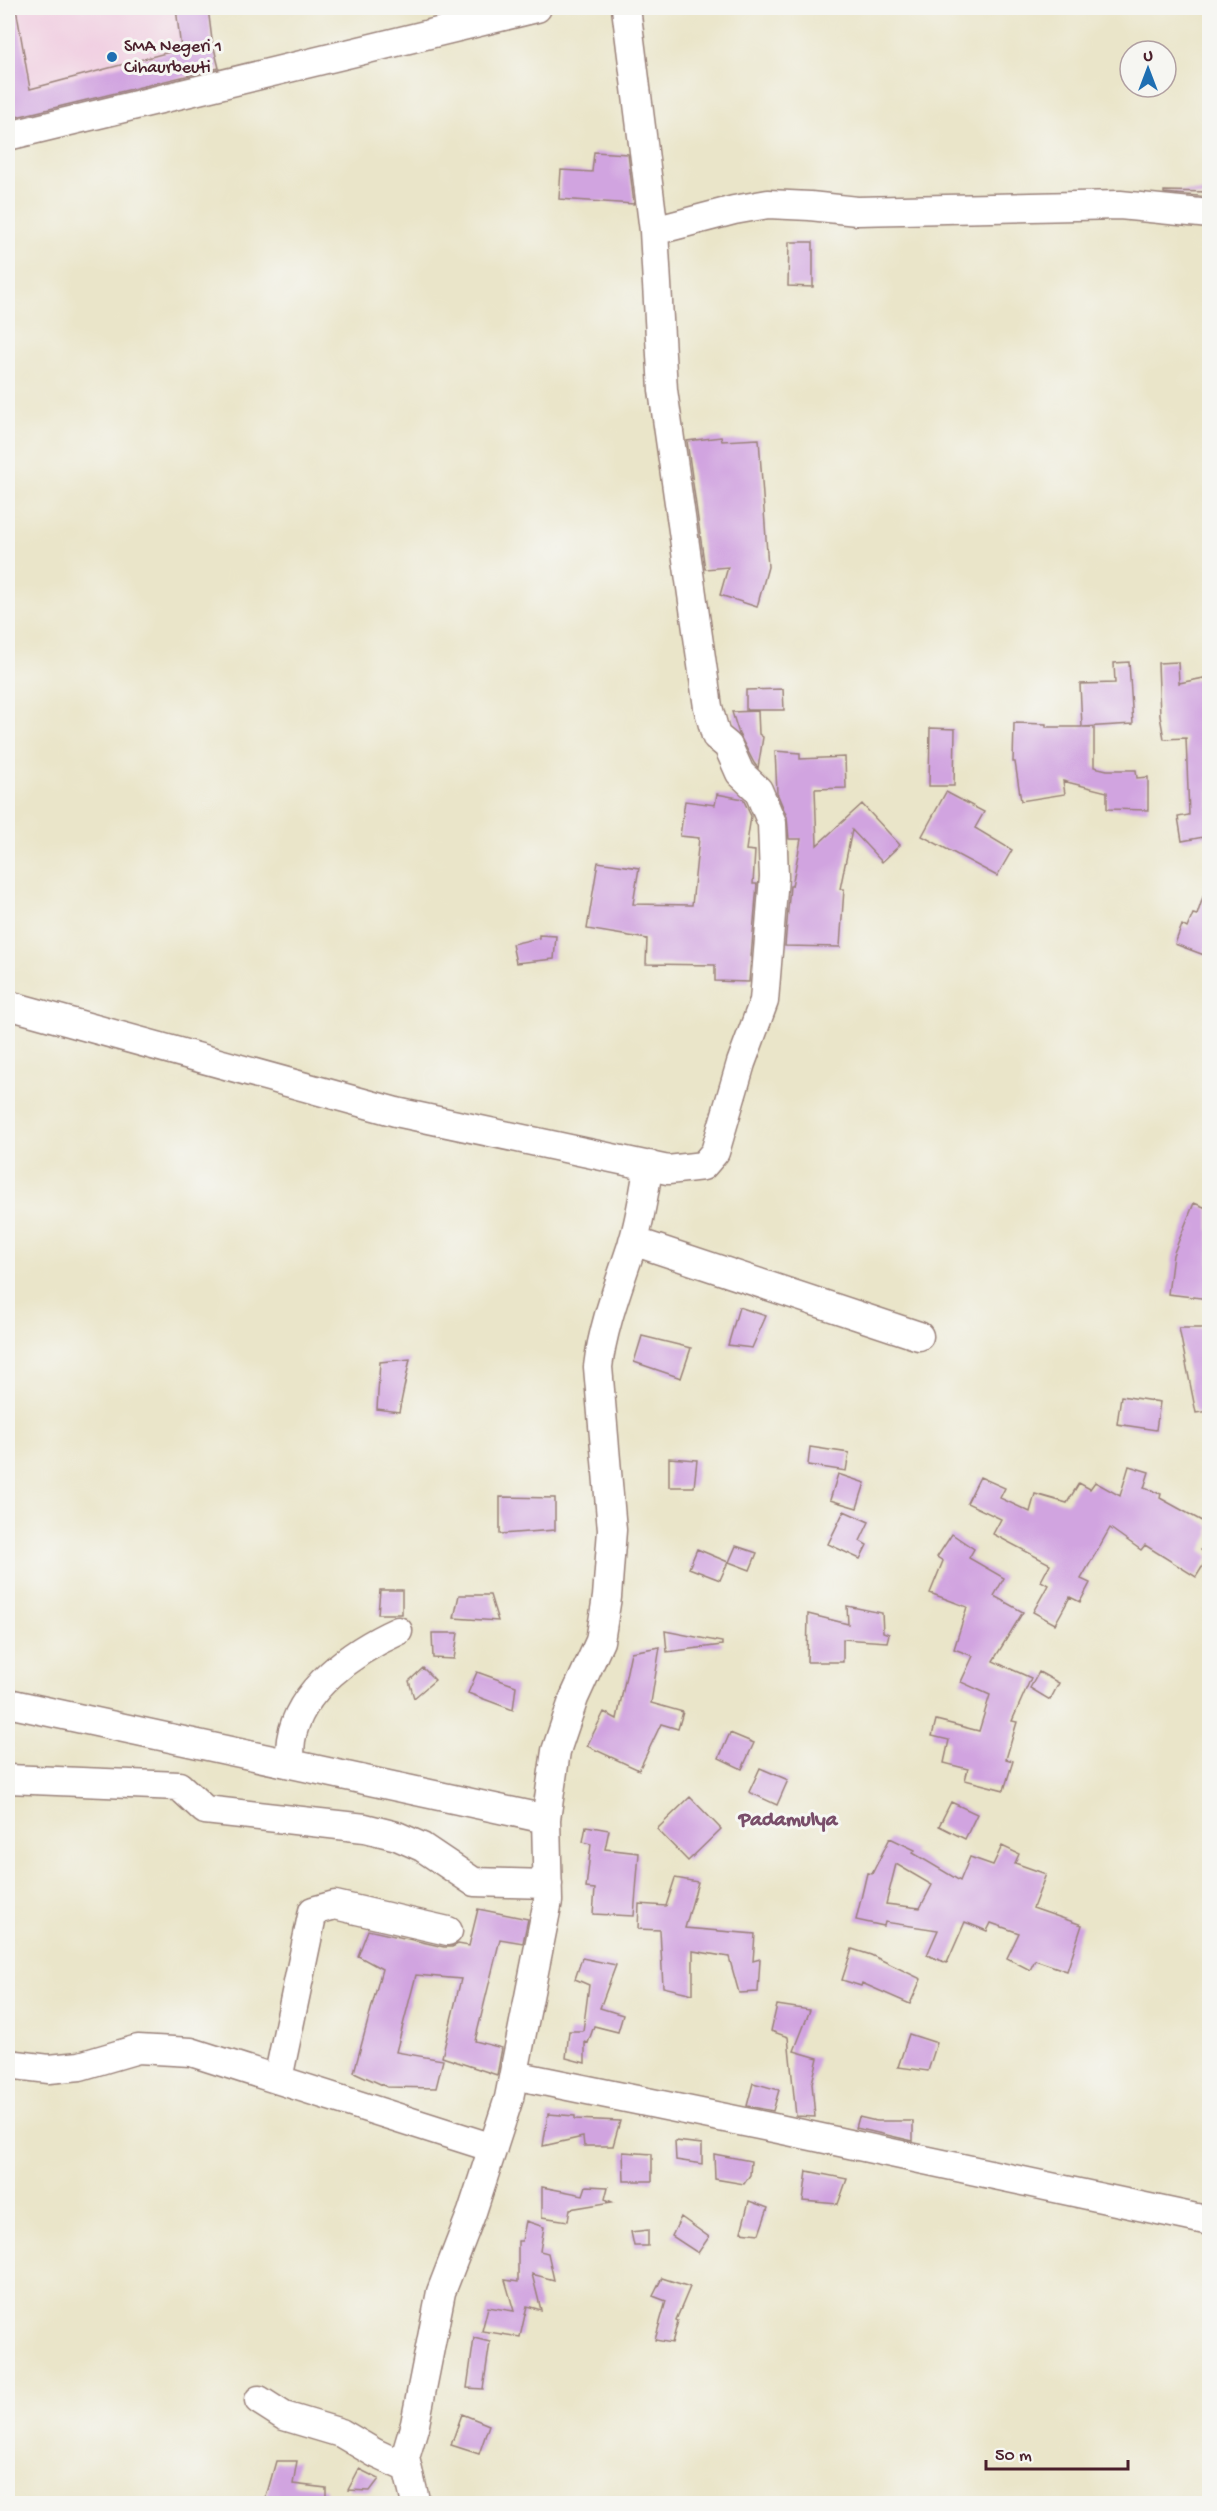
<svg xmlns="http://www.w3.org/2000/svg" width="1217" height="2511" font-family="'Gochi Hand',sans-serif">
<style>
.built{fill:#f1d0e2}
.building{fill:#d1a4e0;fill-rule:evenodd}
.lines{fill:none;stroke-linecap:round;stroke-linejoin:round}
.minor-casing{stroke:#9a827a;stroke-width:31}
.minor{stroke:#fff;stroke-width:28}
.poi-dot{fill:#1f6fb2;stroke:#f6f6f2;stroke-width:2}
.labels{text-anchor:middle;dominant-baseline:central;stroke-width:6;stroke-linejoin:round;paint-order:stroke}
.poi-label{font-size:18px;fill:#4a1f2b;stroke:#f6f6f2;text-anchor:start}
.quarter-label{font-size:21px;font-weight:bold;fill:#794e6a;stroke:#f6f6f2}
</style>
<rect width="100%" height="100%" fill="#f6f6f2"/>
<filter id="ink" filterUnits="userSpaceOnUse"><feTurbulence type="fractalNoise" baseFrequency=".0167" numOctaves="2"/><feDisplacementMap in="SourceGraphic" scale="12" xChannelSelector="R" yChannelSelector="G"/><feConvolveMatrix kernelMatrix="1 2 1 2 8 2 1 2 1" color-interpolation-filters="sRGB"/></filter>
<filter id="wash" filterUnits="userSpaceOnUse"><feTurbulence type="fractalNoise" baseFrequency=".008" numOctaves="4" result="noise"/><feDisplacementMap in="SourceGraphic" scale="24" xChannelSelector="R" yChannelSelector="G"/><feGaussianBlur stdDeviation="1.35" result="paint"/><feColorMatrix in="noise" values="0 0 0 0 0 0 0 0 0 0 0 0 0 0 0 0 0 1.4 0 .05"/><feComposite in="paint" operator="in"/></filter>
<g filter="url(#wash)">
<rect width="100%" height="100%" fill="#eae5c9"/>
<path class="built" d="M8 8H208L212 41 220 72 8 124Z"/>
<g id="blocks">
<path class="building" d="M8 8H16L30 89 181 49 176 8H208L212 40 219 68 8 119Z
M594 152 628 154 634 204 559 199 561 170 592 172Z
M1164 191 1209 192V197L1164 193Z
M789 242H813V287L788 286Z
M721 437 722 441 759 439 768 567 757 607 720 595 728 567 705 569 687 441Z
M1129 662 1133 724 1083 727H1094V767L1107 770H1136L1137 778 1148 777V810L1107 809V792L1063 781 1065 794 1021 801 1015 762H1013L1014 723 1046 724V727H1082L1080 684 1115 683 1114 663Z
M1178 662 1179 683 1209 677V836L1182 841 1178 817 1189 815 1186 738 1164 739 1160 716 1158 663Z
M783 689 784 710H746V690Z
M758 711 759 734 763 737 758 768 754 763 739 734 732 712Z
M930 728 955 729 954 786H929Z
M775 751 800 753V759L845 757 846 788 815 789 817 845 862 804 900 845 882 862 852 830 840 889H844L840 947 785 946 790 886H792L801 839H789L787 817 777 793Z
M946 792 984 812 975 828 1012 850 997 876 922 836Z
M717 794 743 799 751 816 746 850 755 851 753 884H757L749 982 715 981V965L646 964 647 939 587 929 598 862 639 868 633 904 692 905 699 838 680 836 685 801 715 805Z
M1207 885 1209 886V940L1204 955 1175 944 1182 925 1187 928 1193 914 1197 915Z
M539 935 556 936 554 959 516 963 512 944 539 938Z
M1194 1203 1209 1209V1299L1168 1294 1173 1255Z
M739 1307 766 1316 752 1348 728 1345Z
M1179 1328H1209V1344H1205L1209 1368V1411L1196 1413Z
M642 1336 691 1348 681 1378 634 1362Z
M410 1359 399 1412 377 1409 380 1362Z
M1121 1396 1160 1402 1156 1430 1117 1424Z
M810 1447 849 1453 846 1471 808 1465Z
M669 1458 697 1460 694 1487H669Z
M1129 1466 1149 1472 1144 1488 1161 1494 1160 1498 1209 1525V1535L1201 1550 1209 1556 1196 1577 1145 1545 1141 1550 1110 1528 1081 1579 1090 1583 1080 1602 1070 1597 1055 1624 1033 1612 1048 1585 1041 1581 1050 1564 993 1534 1001 1519 967 1503 980 1477 1005 1488 1000 1498 1030 1512 1035 1494 1067 1503 1079 1483 1090 1489 1095 1482 1120 1496Z
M838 1474 865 1483 857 1508 830 1500Z
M500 1497 555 1498V1530L500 1534Z
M844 1511 869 1522 860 1541 867 1545 860 1559 828 1544Z
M952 1534 974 1549 969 1558 1004 1578 994 1596 1023 1612 993 1661 1031 1678 1012 1721 1017 1722 1006 1759 1013 1761 1004 1790 965 1780 968 1769 944 1763 949 1740 932 1736 936 1720 979 1731 990 1695 961 1682 973 1656 954 1649 967 1607 930 1593 943 1561 937 1557Z
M736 1546 757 1553 750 1570 729 1562Z
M697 1549 728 1562 720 1580 689 1568Z
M380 1590H402V1614H378Z
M459 1595H490L498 1621 454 1618Z
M847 1606 882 1613 883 1632 889 1634 887 1642 843 1639V1662H807L808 1614 848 1624Z
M665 1631 722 1642V1645L667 1652Z
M432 1633H458L454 1659 433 1658Z
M660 1647 651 1703 683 1712 678 1729 661 1724 639 1770 587 1746 604 1712 617 1719 631 1652Z
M423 1668 435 1680 414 1698 409 1681Z
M477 1672 516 1686 513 1710 468 1693Z
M1039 1672 1059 1683 1050 1700 1030 1688Z
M730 1733 754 1743 742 1769 719 1758Z
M760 1768 788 1780 777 1805 749 1792Z
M690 1797 721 1829 688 1861 657 1829Z
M951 1802 977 1814 965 1839 939 1826Z
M586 1826 609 1830 605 1849 639 1853 634 1916 593 1914 595 1889 586 1888 591 1844 583 1842Z
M890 1838 915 1850 913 1853 960 1881 970 1857 993 1865 1002 1846 1019 1854 1015 1863 1046 1874 1033 1908 1082 1925 1067 1971 1035 1960 1030 1970 1007 1958 1019 1933 991 1923 987 1931 965 1922 947 1963 927 1955 938 1930 885 1922 884 1926 856 1920 867 1873 872 1874ZM896 1864 932 1885 920 1908 886 1904Z
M675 1878 698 1882 685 1928 755 1934 753 1961 760 1959 758 1992 739 1993 729 1957 693 1951V1994L663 1987 660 1930 638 1929 639 1904 666 1906Z
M478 1909 528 1919 523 1943 500 1939 475 2041 502 2048 497 2075 442 2057 461 1979 416 1975 396 2052 443 2060 436 2088 387 2087 354 2072 382 1969 358 1956 368 1930 444 1947H452L458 1944 469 1946Z
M852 1949 871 1955 921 1979 910 2004 862 1983 861 1986 842 1980Z
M582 1958 616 1965 600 2008 623 2015 618 2032 594 2026 588 2043 585 2042V2063L566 2058 569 2031H583L589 1985 575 1979Z
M777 2005 810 2010 794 2051 818 2058 812 2083 815 2117 796 2116 788 2037 771 2031Z
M909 2034 937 2043 928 2071 898 2067Z
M753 2083 779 2090 773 2111 747 2106Z
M548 2114 575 2116V2119L620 2121 613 2146H584L583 2137 543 2146Z
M859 2117 876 2121H913V2141L856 2128Z
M675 2141 702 2144V2164L676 2160Z
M623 2152 652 2154V2181H624Z
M714 2154 751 2161 750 2175 744 2184 715 2179Z
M807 2171 847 2179 838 2204 803 2201Z
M586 2186 608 2187 605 2199 612 2202 570 2209 568 2221 542 2217V2187L583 2195Z
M749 2201 768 2208 759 2234 741 2232Z
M681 2217 709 2237 698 2253 672 2236Z
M526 2221 544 2227 540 2251 548 2253 554 2280 532 2274 541 2310 527 2306 520 2337 482 2331 488 2307 514 2311 505 2280 518 2282V2241H522Z
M648 2230V2246H634L631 2232Z
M662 2278 690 2287 676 2320 678 2321 672 2343 655 2340 666 2301 653 2296Z
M474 2338 490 2342 483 2389 467 2388Z
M462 2414 489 2425 479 2454 451 2445Z
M276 2461H297L293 2484 326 2488V2504H264Z
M359 2469 379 2479 370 2491 348 2490Z"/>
</g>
</g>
<g filter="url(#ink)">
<use href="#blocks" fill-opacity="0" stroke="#9a827a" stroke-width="1.5"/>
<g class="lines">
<defs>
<path id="minor" d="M8 136 537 8
M654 231 734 210 768 204 810 206 857 211 1120 205 1210 214
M8 1005 396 1112 668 1170 703 1166 715 1152 741 1063 764 1001 774 877 772 823 758 790 740 773 728 746 716 736 708 707 663 390 654 231 626 8
M633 1241 919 1336
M8 1703 546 1819
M290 1763C290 1756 290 1748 291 1740 299 1689 354 1651 398 1631
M8 1779 179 1786 205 1810 365 1828 397 1836 422 1847 474 1882 548 1884
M8 2064 49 2069 80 2066 138 2049 191 2052 493 2148
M514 2075 779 2129 1210 2221
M278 2079 313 1911 335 1905 448 1931
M259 2400 284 2416 341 2433 375 2453 407 2468
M416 2504 405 2458 415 2424 441 2292 472 2212 509 2098 548 1901 546 1819 556 1751 574 1698 600 1641 607 1597 612 1530 598 1367C603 1324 620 1283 633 1242 641 1217 644 1190 649 1165"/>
</defs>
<use href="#minor" class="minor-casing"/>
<use href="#minor" class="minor"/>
</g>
</g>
<circle class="poi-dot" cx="112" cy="57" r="6"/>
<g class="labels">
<g class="poi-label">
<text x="124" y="47">SMA Negeri 1<tspan x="124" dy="21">Cihaurbeuti</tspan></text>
</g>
<g class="quarter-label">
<text x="788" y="1821">Padamulya</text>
</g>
</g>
<rect width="1217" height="2511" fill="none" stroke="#f6f6f2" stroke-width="30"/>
<g transform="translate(1148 69)"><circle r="28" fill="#f6f6f2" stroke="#b1a0a2" stroke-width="1.5"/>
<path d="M0-4.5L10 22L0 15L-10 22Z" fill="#1f6fb2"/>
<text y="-9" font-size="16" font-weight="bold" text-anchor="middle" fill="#4a1f2b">U</text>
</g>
<path d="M986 2460v9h142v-9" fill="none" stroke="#4a1f2b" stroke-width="3"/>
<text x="995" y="2460" font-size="18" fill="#4a1f2b" stroke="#f6f6f2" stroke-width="4.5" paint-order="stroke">50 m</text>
</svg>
